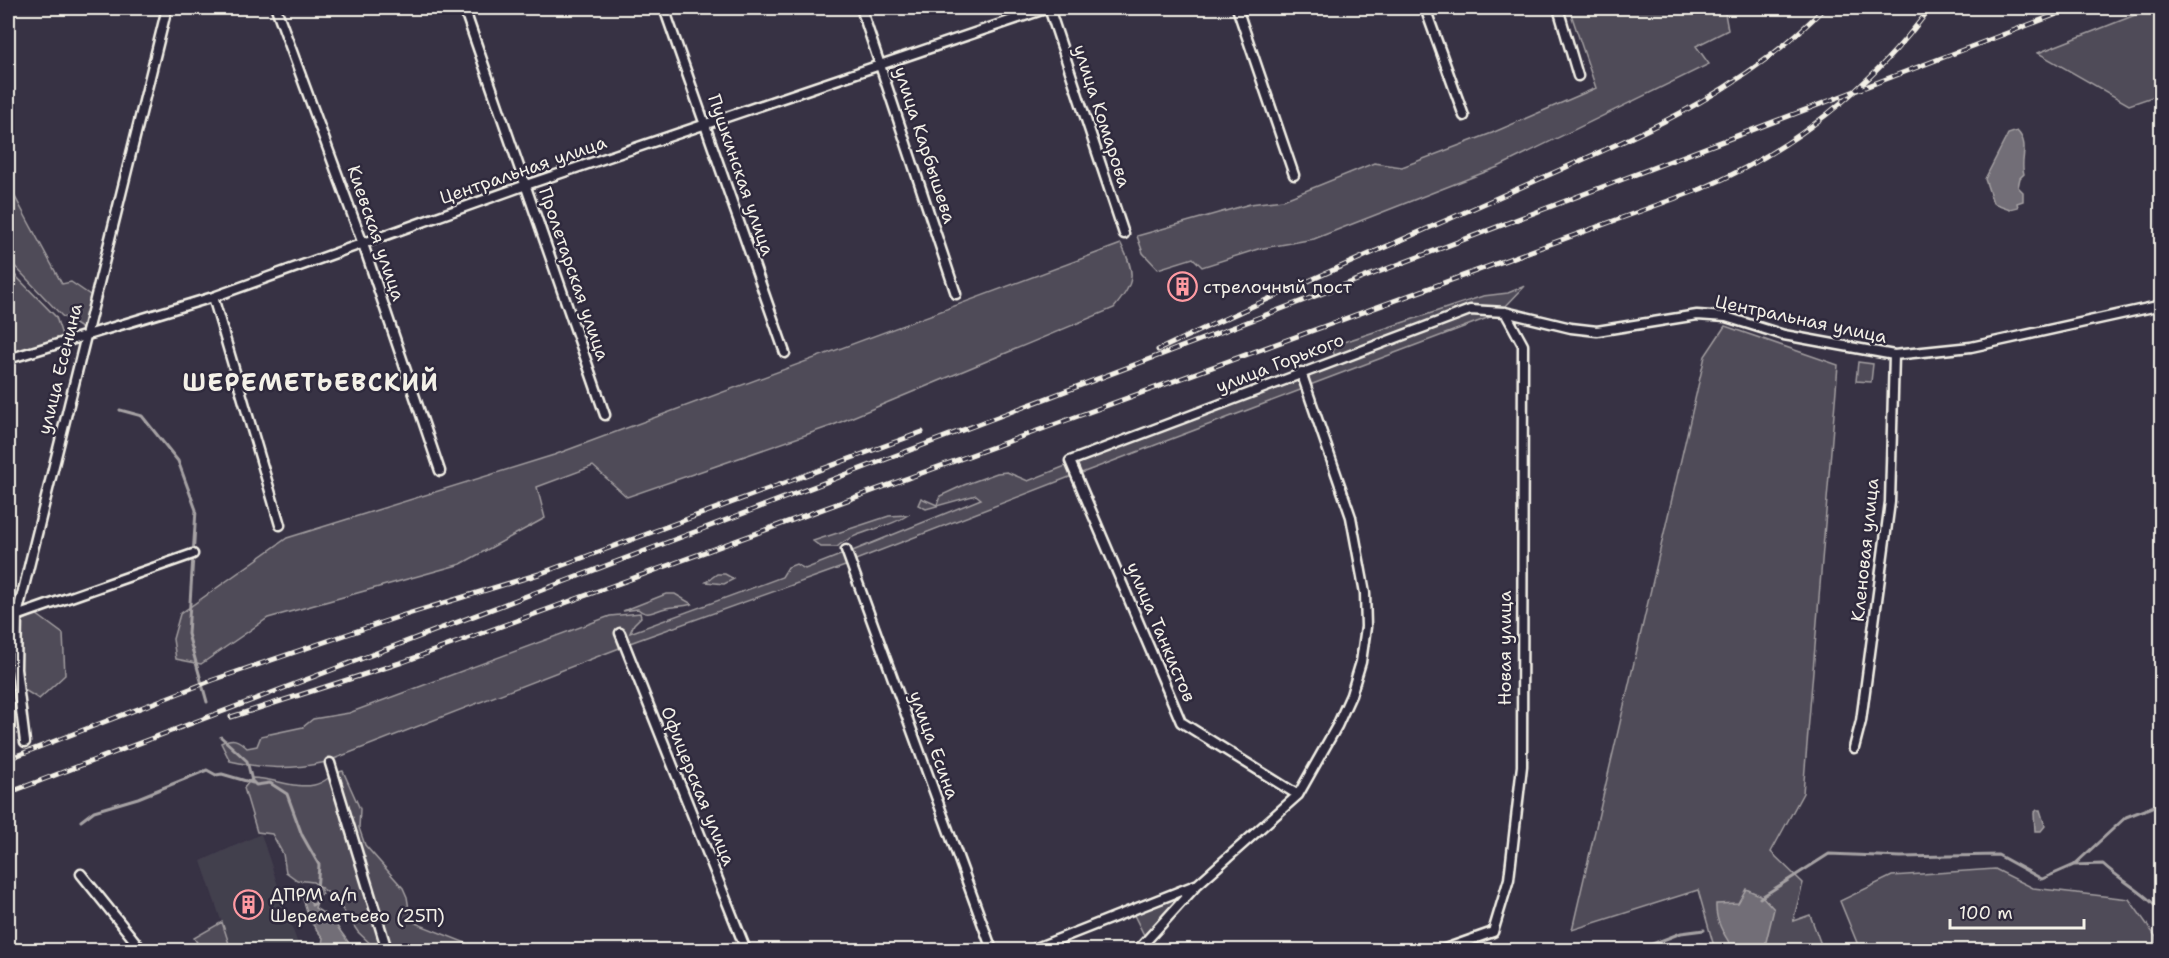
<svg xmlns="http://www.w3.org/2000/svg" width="2169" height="958" font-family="'Shantell Sans',sans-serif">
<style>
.built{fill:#433f4e}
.green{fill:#504b59;stroke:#a29ea0;stroke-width:1.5}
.water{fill:#726e77;stroke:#a6a2a4;stroke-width:1.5}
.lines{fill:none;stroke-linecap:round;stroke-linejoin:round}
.stream{stroke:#a6a2a4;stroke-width:3}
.minor-casing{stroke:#f4f1e8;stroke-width:13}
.minor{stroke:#2f2a3d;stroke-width:8}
.rail-casing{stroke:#f4f1e8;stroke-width:5}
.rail{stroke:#2f2a3d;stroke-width:3;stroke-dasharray:9;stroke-linecap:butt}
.labels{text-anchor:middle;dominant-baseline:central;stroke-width:5;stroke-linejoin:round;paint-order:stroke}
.street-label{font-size:18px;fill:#f4f1e8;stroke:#2f2a3d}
.poi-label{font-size:18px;fill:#f4f1e8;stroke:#2f2a3d;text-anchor:start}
.district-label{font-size:24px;font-weight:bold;letter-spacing:1.5px;fill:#f4f1e8;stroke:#2f2a3d}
</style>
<rect width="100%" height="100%" fill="#373244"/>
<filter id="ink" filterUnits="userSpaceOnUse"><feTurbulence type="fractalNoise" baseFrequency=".0167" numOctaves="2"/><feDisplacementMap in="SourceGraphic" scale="12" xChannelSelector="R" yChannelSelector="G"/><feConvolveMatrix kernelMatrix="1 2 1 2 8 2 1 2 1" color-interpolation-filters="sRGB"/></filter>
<g filter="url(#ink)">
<path class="built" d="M261 834 287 913 300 950H231L201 861Z"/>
<path class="green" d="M1569 8H1724L1728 30 1696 46 1709 64 1498 167 1314 239 1258 249 1202 267 1193 258 1158 269 1143 253 1137 236 1250 204 1283 200 1374 163 1402 167 1492 133 1596 88Z
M2153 8H2161V94L2129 105 2038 53Z
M8 184 62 284 71 282 93 297 84 330 62 316 8 259Z
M1121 244C1136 274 1135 282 1114 308L831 426 627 497 593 466 537 487 545 518 461 564 268 618 201 664 176 659 173 639 180 614 287 538 554 455Z
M8 268 56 317 63 338 8 356Z
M1525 286 1504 308 1471 307 1335 357 1333 351 1338 344 1483 296 1508 293Z
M1470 313 1498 314 1310 385 1305 374Z
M1725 326 1838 365 1803 793 1771 852 1803 883 1793 921 1810 915 1823 950H1715L1698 890 1572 930 1705 356Z
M1858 362 1873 364 1871 382 1856 381Z
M1299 377 1303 389 1079 474 1075 463Z
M1068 465 1072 476 853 561 850 552 981 499 976 495 926 509 918 505 921 498 937 505 940 496 964 485 997 473 1007 472 1028 481Z
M908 515C886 530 856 530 837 547H821L813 541 889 516Z
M843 554 848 565 627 644 621 630 615 632 622 647 326 762C292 770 263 769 230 761L221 743C233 737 238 739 247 748L257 746 261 736 303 727 313 719 349 713 610 616 640 613 641 617 634 624 630 633 782 577 788 567 796 564 805 569Z
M717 574H725L734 579 724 584 706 582Z
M666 594H675L692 604C682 607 675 606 666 608 655 610 648 618 638 609L623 611Z
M36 614 63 634 65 675 39 699 20 687 8 693V628Z
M343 771 360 809 359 828 365 845 403 888 407 897 410 915 415 923 466 943 469 950H377L358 932 334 897 313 882 297 880 286 872 283 854 272 834 257 832 244 788 252 778C273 778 294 789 314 785 326 783 331 773 343 771Z
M1995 869 2033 888 2129 899 2156 937 2158 950H1860L1840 901 1892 876Z
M1185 892 1145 937 1134 915Z
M222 922 231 950H202L194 938Z"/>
<path class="water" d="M2017 131C2031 145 2019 160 2024 174L2020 178 2018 187 2023 192V201L2017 203 2018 207 2010 209 1993 203 1985 179 2008 134Z
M2037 810H2040L2045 826 2041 831H2035L2034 813Z
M317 883 323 894 319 895 315 908 331 918 354 950H321L323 938 310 921 301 892 306 890 312 905 316 903Z
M1746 889 1762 896 1774 909 1764 950H1734C1725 936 1715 922 1716 904L1738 903Z"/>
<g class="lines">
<path class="stream" d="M120 410 142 416 178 461 196 510 188 634 207 702
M221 737 247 761 252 781 256 785 270 783 287 794 302 835 319 865 316 903 312 905
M81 821 94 811 138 798 207 770 216 775 222 774 253 783
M2074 865 2103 864C2121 881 2148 894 2162 914
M1760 898 1829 854 1901 857 1998 855 2042 879 2074 865 2126 817 2162 803
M1637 950 1681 933 1704 930"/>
<defs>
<path id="minor" d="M276 8 363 244 440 471
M464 8 605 415
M664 8 785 353
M861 8 956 294
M1049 8 1124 234
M1237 8 1294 175
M1425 8 1464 116
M1558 8 1578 76
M213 297 280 525
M8 359 213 297 526 185 1048 8
M846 550 992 950
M8 619 193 554
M620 633 746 950
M25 742 16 669 17 615 167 8
M1854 748 1861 721 1890 502 1894 355
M330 763 387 950
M1298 795 1181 722 1070 461 1470 310 1505 312 1571 328 1597 331 1697 315 1726 317 1784 335 1894 355 1971 347 2162 305
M81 874 142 950
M1031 950 1198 884 1298 795 1337 726 1351 695 1361 662 1366 627 1365 593 1351 517 1301 372
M1138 950 1196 886
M1442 950 1493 932 1509 879 1522 766 1523 345 1505 312"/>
</defs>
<use href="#minor" class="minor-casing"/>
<use href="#minor" class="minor"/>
<defs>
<path id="rail" d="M1158 350C1279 292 1403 240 1526 185 1633 137 1742 94 1824 8
M231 717 403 662 1701 189C1791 151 1872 87 1930 8
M8 759 213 680 398 617 539 574 922 432
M8 793 2073 8"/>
</defs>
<use href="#rail" class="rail-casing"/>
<use href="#rail" class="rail"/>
</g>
</g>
<defs>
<symbol id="building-ring" viewBox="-11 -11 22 22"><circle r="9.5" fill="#2f2a3d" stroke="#ff9aa2" stroke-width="1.5"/><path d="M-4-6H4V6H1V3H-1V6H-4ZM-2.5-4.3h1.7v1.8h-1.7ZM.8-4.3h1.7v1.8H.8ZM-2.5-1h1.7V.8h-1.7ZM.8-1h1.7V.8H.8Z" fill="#ff9aa2"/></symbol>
</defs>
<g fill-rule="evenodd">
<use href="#building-ring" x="1166" y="270" width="33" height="33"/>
<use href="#building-ring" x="232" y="888" width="33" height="33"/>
</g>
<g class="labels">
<g class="street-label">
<text transform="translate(1102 116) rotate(72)">улица Комарова</text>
<text transform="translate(925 145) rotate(72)">улица Карбышева</text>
<text transform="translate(523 170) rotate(-19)">Центральная улица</text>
<text transform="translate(741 175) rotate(71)">Пушкинская улица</text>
<text transform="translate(376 233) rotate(71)">Киевская улица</text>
<text transform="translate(574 274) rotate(71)">Пролетарская улица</text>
<text transform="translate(1801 319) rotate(12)">Центральная улица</text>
<text transform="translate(1280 363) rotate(-21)">улица Горького</text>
<text transform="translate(60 369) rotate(-76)">улица Есенина</text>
<text transform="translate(1865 550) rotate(-84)">Кленовая улица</text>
<text transform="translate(1161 632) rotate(67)">улица Танкистов</text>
<text transform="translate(1505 648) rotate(-90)">Новая улица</text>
<text transform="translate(934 745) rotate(70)">улица Есина</text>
<text transform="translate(698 786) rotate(68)">Офицерская улица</text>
</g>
<g class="poi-label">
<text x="1203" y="287">стрелочный пост</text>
<text x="270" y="895">ДПРМ а/п<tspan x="270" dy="21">Шереметьево (25П)</tspan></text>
</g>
<g class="district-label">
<text x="311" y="383">ШЕРЕМЕТЬЕВСКИЙ</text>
</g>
</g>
<rect width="2169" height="958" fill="none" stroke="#2f2a3d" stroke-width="30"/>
<rect x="15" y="15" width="2139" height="928" fill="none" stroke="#f4f1e8" stroke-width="2" filter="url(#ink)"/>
<path d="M1950 919v9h134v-9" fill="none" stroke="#f4f1e8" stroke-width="3"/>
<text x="1959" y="919" font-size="18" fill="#f4f1e8" stroke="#2f2a3d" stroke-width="4.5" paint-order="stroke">100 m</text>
</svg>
